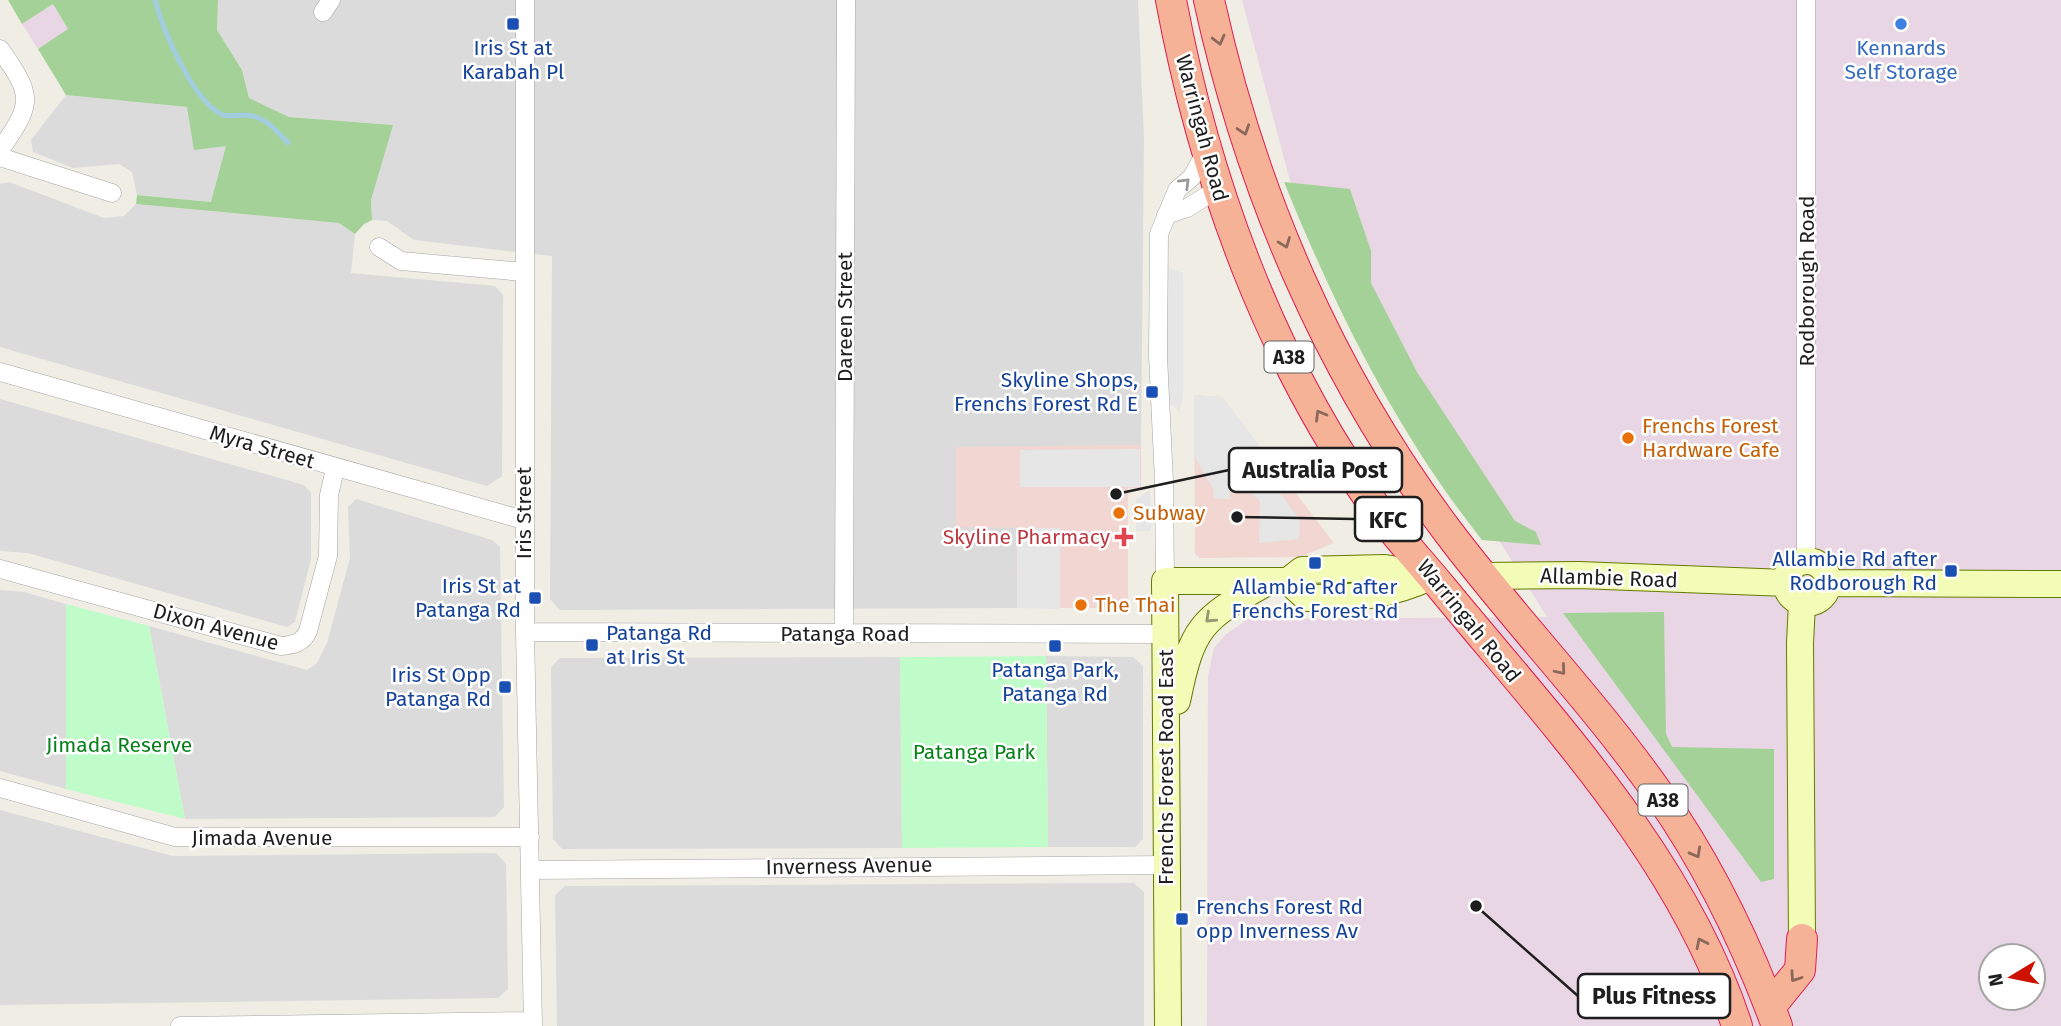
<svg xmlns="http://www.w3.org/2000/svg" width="2061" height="1026" font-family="'Fira Sans',sans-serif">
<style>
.residential{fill:#dcdbdb}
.commercial{fill:#f1d6d2}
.industrial{fill:#e9d6e4;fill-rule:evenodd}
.forest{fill:#a3d197}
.park{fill:#bffcc9}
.parking{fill:#e6e6e6}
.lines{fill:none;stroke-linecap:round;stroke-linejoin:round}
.stream{stroke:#a2cddf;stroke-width:5}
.minor-casing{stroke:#a5a5a5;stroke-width:19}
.secondary-casing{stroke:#647b00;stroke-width:28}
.trunk-casing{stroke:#e21c51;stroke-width:32}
.minor{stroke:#fff;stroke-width:18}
.secondary{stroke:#f3fcb6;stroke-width:26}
.trunk{stroke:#f5b296;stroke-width:30}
.oneway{stroke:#8a685a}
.oneway2{stroke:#9a9a9a}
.oneway3{stroke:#939872}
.transit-dot{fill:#1a4fb4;stroke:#fff;stroke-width:2.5}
.shop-dot{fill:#3f7fe0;stroke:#fff;stroke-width:2.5}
.food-dot{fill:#e8710a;stroke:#fff;stroke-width:2.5}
.health-dot{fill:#e0444e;stroke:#fff;stroke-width:2.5}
.labels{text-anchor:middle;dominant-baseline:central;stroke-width:5;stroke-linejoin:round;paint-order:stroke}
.shield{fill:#fff;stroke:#626262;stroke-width:2}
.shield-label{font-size:19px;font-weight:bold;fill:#1e1e1e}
.transit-label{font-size:21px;fill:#164399;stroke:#fff;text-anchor:end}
.shop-label{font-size:21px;fill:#366cbe;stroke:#fff}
.street-label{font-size:21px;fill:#1e1e1e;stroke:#fff}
.food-label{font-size:21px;fill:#c56008;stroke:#fff;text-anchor:start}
.health-label{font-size:21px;fill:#be3a42;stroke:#fff;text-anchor:end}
.park-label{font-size:21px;fill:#07821a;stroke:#fff}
.leader{fill:none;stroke:#1e1e1e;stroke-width:2.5}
.callout-dot{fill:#1e1e1e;stroke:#fff;stroke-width:2.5}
.callout{fill:#fff;stroke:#1e1e1e;stroke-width:2.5}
.callout-label{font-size:23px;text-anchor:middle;font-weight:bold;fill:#1e1e1e}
</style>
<rect width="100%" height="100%" fill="#f0ede4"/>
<path class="residential" d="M218 0H1138L1144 139 1141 445 957 448 1017 528V608L560 610 550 599 552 256 414 240 387 221 372 220 371 200 392 125 289 117 249 98 242 70 217 30Z
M66 95 187 107 227 146 211 202 137 195 132 172 119 164 73 168 33 152 31 140Z
M9 182 104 218 124 216 136 204 340 223 355 234 351 273 495 286 503 295 502 476 487 486 0 347V184Z
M0 399 304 485 311 493V559L295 622 287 627 28 553 0 551Z
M356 499 492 540 500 547 504 807 495 817 185 819 149 626 307 670 317 663 327 643 350 558 348 507Z
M0 590 24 592 66 604V789L0 771Z
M1046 656 1133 657 1143 666V839L1135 847H1048Z
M900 657 902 848 562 849 553 839 551 667 560 658Z
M0 810 173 856 496 853 506 864 508 989 498 998 0 1005Z
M1134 883 1144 892V1026H557L555 895 565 886Z"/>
<path class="commercial" d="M1194 395 1222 397 1334 543 1300 557 1200 558 1195 554Z
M1141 445V488H1128V599L1118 608H1017L1016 528 956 527V447Z"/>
<path class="industrial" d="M1242 0H2061V1026H1207L1208 676 1214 648 1226 634 1248 619 1547 617 1302 226ZM1991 956H2033V998H1991Z
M53 4 69 30 38 49 22 24Z"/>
<path class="forest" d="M8 0H218L217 30 242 70 249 98 289 117 393 125 371 200 372 220 364 224 355 234 339 223 136 204 137 195 211 202 226 146 194 150 187 107 66 95 38 49 68 29 53 4 22 24Z
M1284 182 1350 189 1371 251V283L1417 372 1515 521 1536 532 1541 545 1482 540C1396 431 1336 310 1284 182Z
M1664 612 1666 734 1672 747 1774 749V879L1761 882 1563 613Z"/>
<path class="park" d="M66 604 149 626 185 819 66 789Z
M1046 656 1048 847 902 848 900 657Z"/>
<path class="parking" d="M1167 267 1183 273V395L1180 411 1170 404 1167 395Z
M1194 395 1222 397 1280 472 1279 492 1300 520 1299 539 1259 543 1260 501 1250 491H1230V499H1214L1213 488 1194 456Z
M1140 449V487H1020V450Z
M1150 490 1151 531H1136V499Z
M1017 528H1060V609L1017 608Z"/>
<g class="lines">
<path class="stream" d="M155 0C163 30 193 102 223 115 228 117 237 115 244 115 264 115 275 129 288 143"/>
<defs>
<path id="minor" d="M525 0V632L533 1026
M1806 0V561
M323 12 331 0
M0 49C33 96 34 102 0 150
M0 157 112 193
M1166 215 1187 208 1218 189
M379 247 401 261 523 272
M0 372 524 520
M0 569 281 646C293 645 303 643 308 631L328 556 329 495 335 469
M1165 581 1164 481 1158 356 1159 234 1177 190 1192 177 1206 151
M525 632 1166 634
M844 633 846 0
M0 788 175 837H530
M530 870 1167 865
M180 1026 533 1021"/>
<path id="secondary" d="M1786 582a21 21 0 1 1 42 0a21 21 0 1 1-42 0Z
M1484 576 1579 575 1786 583
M1288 581 1307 598C1355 598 1388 597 1432 576
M1828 583 2061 584
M1177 701C1192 627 1201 619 1266 583
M1802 939 1800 643 1802 603
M1168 1026 1165 581H1288L1302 570 1385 568 1432 576"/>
<path id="trunk" d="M1171 0C1205 182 1271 364 1381 515 1400 540 1422 564 1442 588 1552 722 1683 859 1737 1026
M1209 0C1251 192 1331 377 1449 533 1516 622 1594 702 1658 793 1708 864 1747 944 1777 1026
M1770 1007 1800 970 1802 939"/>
</defs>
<use href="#minor" class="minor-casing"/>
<use href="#secondary" class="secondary-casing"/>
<use href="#trunk" class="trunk-casing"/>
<use href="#minor" class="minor"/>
<use href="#secondary" class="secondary"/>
<use href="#trunk" class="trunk"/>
</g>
<defs><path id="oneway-chevron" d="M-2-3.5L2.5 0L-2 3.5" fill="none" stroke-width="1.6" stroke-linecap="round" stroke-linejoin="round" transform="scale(1.75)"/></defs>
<g class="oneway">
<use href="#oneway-chevron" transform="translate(1219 40) rotate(76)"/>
<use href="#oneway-chevron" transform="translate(1244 130) rotate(72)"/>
<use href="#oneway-chevron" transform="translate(1285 243) rotate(69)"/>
<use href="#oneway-chevron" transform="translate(1320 415) rotate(-120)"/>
<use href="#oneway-chevron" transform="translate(1561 670) rotate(50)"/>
<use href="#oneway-chevron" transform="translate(1696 853) rotate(61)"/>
<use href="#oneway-chevron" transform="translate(1701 943) rotate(-116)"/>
<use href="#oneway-chevron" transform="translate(1795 977) rotate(124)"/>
</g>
<use class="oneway2" href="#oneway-chevron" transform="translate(1185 183) rotate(-44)"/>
<use class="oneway3" href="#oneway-chevron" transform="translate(1210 618) rotate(137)"/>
<g class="transit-dot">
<rect x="506" y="17" width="14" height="14" rx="3.5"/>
<rect x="1145" y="385" width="14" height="14" rx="3.5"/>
<rect x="1308" y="556" width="14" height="14" rx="3.5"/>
<rect x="1944" y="564" width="14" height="14" rx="3.5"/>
<rect x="528" y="591" width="14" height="14" rx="3.5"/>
<rect x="585" y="638" width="14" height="14" rx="3.5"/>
<rect x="1048" y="639" width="14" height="14" rx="3.5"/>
<rect x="498" y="680" width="14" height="14" rx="3.5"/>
<rect x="1175" y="912" width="14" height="14" rx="3.5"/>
</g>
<circle class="shop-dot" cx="1901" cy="24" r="7"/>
<g class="food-dot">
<circle cx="1628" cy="438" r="7"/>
<circle cx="1119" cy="513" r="7"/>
<circle cx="1081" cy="605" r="7"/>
</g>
<path class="health-dot" d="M1120.5 526.5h7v7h7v7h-7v7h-7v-7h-7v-7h7z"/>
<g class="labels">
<g class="shield">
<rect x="1264.5" y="341.5" width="49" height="31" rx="5"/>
<rect x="1638.5" y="784.5" width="49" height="31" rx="5"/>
</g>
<g class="shield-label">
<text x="1289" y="357">A38</text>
<text x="1663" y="800">A38</text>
</g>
<g class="transit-label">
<text x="513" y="48" text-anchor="middle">Iris St at<tspan x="513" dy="24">Karabah Pl</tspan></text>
<text x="1138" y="380">Skyline Shops,<tspan x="1138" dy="24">Frenchs Forest Rd E</tspan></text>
<text x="1937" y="559">Allambie Rd after<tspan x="1937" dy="24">Rodborough Rd</tspan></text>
<text x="521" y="586">Iris St at<tspan x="521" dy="24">Patanga Rd</tspan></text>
<text x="1315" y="587" text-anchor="middle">Allambie Rd after<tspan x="1315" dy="24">Frenchs Forest Rd</tspan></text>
<text x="606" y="633" text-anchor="start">Patanga Rd<tspan x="606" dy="24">at Iris St</tspan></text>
<text x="1055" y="670" text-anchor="middle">Patanga Park,<tspan x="1055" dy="24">Patanga Rd</tspan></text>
<text x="491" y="675">Iris St Opp<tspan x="491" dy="24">Patanga Rd</tspan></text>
<text x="1196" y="907" text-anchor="start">Frenchs Forest Rd<tspan x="1196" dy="24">opp Inverness Av</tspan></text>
</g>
<g class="shop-label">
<text x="1901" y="48">Kennards<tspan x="1901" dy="24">Self Storage</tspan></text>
</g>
<g class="street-label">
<text transform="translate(1202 128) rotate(75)">Warringah Road</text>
<text transform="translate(1807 281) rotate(-90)">Rodborough Road</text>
<text transform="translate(845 317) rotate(-90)">Dareen Street</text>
<text transform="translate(262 447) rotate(16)">Myra Street</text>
<text transform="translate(524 513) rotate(-90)">Iris Street</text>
<text transform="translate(1609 578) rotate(2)">Allambie Road</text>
<text transform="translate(1469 621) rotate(51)">Warringah Road</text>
<text transform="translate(216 627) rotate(15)">Dixon Avenue</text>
<text x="845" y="634">Patanga Road</text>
<text transform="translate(1166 767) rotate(-90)">Frenchs Forest Road East</text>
<text x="262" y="838">Jimada Avenue</text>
<text transform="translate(849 866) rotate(-1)">Inverness Avenue</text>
</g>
<g class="food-label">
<text x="1642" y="426">Frenchs Forest<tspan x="1642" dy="24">Hardware Cafe</tspan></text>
<text x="1133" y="513">Subway</text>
<text x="1095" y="605">The Thai</text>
</g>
<g class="health-label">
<text x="1110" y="537">Skyline Pharmacy</text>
</g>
<g class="park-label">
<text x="119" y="745">Jimada Reserve</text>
<text x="974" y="752">Patanga Park</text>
</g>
</g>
<path class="leader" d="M1116 494L1229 470M1237 517L1355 519M1476 906L1578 996"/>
<g class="callout-dot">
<circle cx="1116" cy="494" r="7"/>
<circle cx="1237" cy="517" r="7"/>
<circle cx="1476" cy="906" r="7"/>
</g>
<g class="callout">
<rect x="1229" y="448" width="173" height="44" rx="7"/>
<rect x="1355" y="497" width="67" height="44" rx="7"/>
<rect x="1578" y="974" width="152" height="44" rx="7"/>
</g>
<g class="callout-label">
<text x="1315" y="478">Australia Post</text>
<text x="1388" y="528">KFC</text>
<text x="1654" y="1004">Plus Fitness</text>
</g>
<g transform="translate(2012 977) rotate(260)"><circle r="33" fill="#ffffff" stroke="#a5a5a5" stroke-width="2"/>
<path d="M0-5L12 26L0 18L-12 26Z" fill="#cd1000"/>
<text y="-10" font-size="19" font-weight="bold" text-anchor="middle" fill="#1e1e1e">N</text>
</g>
</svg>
